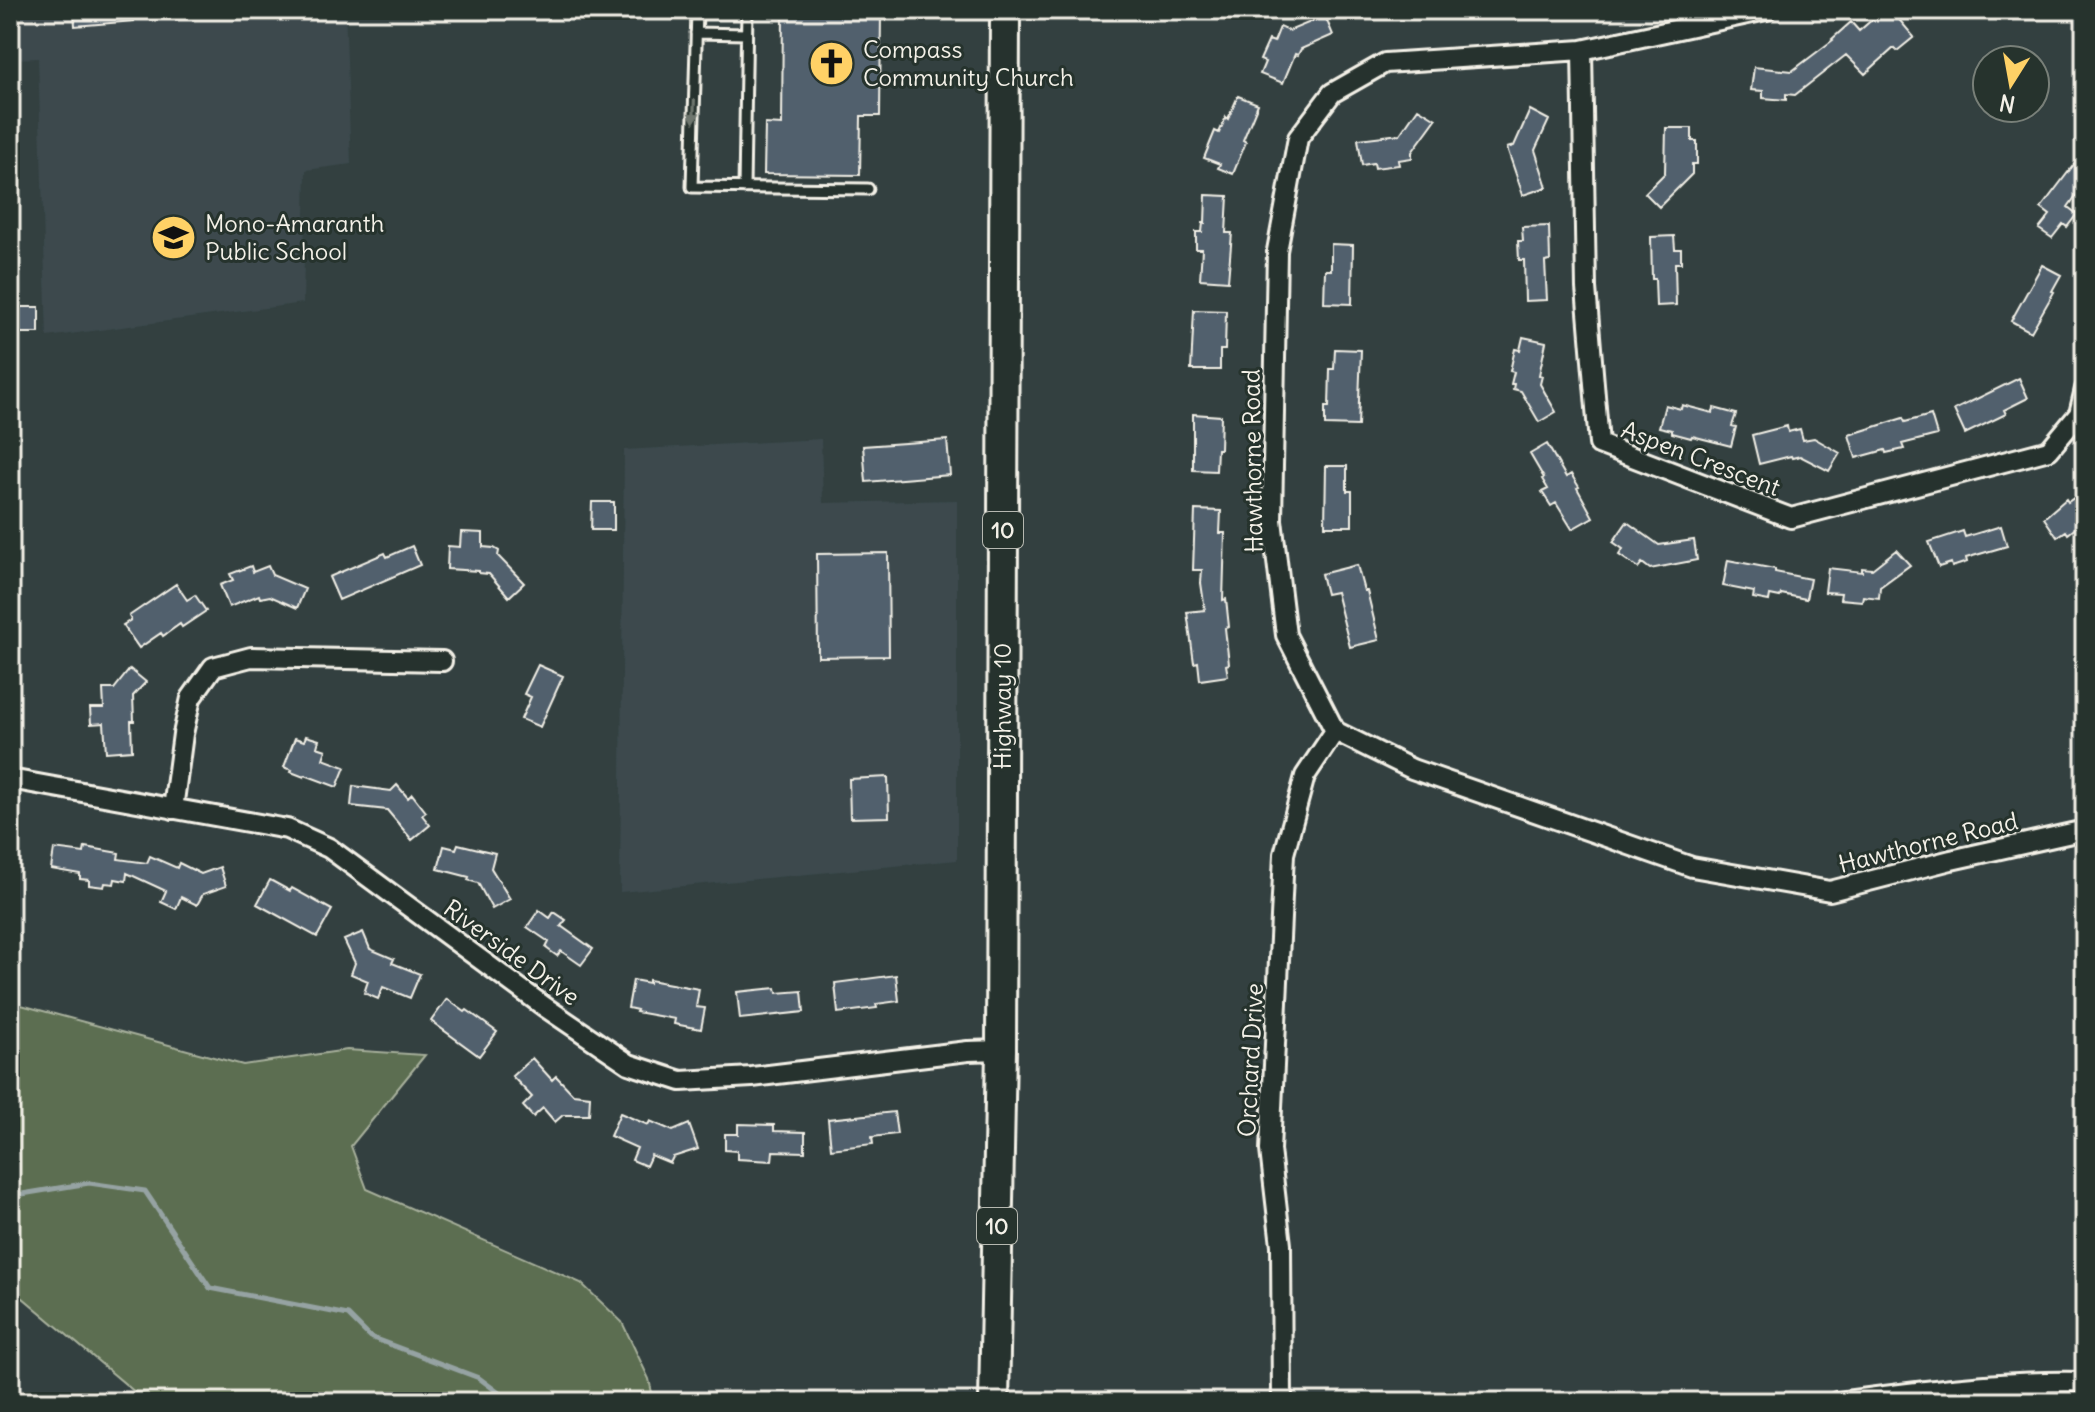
<svg xmlns="http://www.w3.org/2000/svg" width="2095" height="1412" font-family="Delius,sans-serif">
<style>
.built{fill:#3c4a4e}
.green{fill:#5b6e51;stroke:#a8b09c;stroke-width:2}
.lines{fill:none;stroke-linecap:round;stroke-linejoin:round}
.stream{stroke:#96a3a3;stroke-width:5}
.building{fill:#51606d;stroke:#f4f1e8;stroke-width:2}
.service-casing{stroke:#f4f1e8;stroke-width:15}
.minor-casing{stroke:#f4f1e8;stroke-width:24}
.trunk-casing{stroke:#f4f1e8;stroke-width:34}
.service{stroke:#26332d;stroke-width:9}
.minor{stroke:#26332d;stroke-width:18}
.trunk{stroke:#26332d;stroke-width:28}
.oneway{fill:#6e766e}
.labels{text-anchor:middle;dominant-baseline:central;stroke-width:6;stroke-linejoin:round;paint-order:stroke}
.shield{fill:#26332d;stroke:#b6b8b0;stroke-width:2}
.shield-label{font-size:22px;font-weight:bold;fill:#f4f1e8}
.poi-label{font-size:24px;fill:#f4f1e8;stroke:#26332d;text-anchor:start}
.street-label{font-size:24px;fill:#f4f1e8;stroke:#26332d}
</style>
<rect width="100%" height="100%" fill="#334040"/>
<filter id="ink" filterUnits="userSpaceOnUse"><feTurbulence type="fractalNoise" baseFrequency=".0125" numOctaves="2"/><feDisplacementMap in="SourceGraphic" scale="16" xChannelSelector="R" yChannelSelector="G"/><feConvolveMatrix kernelMatrix="1 2 1 2 8 2 1 2 1" color-interpolation-filters="sRGB"/></filter>
<g filter="url(#ink)">
<path class="built" d="M10 10H345L351 164 306 170 303 303 47 337 38 58 10 59Z
M821 439 823 503 957 500V860L620 892 624 450Z"/>
<path class="green" d="M10 1002 243 1065 347 1050 425 1055 351 1146 367 1189 581 1283 622 1322 649 1379 654 1402H175L136 1393 23 1298 10 1294Z"/>
<g class="lines">
<path class="stream" d="M10 1196 89 1183 145 1191 210 1288 348 1315 370 1337 479 1378 511 1402"/>
</g>
<path class="building" d="M74 10H133L134 21 75 26Z
M783 10H881L880 116H861L860 175 764 174 765 124 782 125Z
M1883 10H1891L1914 37 1897 51 1894 48 1865 74 1846 55 1795 95 1786 94V100L1763 98V91L1751 90 1754 67 1792 71 1833 40 1832 39 1851 22 1859 31Z
M1325 16 1333 35 1301 49 1298 55 1295 54 1283 83 1260 74 1265 62 1260 60 1269 40 1274 42 1280 27 1289 31Z
M1238 96 1258 104 1243 140 1246 142 1233 174 1218 168 1220 164 1204 158 1215 131 1219 133 1226 117 1228 119Z
M1418 108 1436 119 1412 152V158L1398 160 1399 165 1375 168 1374 163 1362 165 1358 139 1400 134Z
M1530 110 1549 120 1535 150 1547 187 1523 195 1507 148 1514 146Z
M1666 128H1692V141H1697V164H1692V174L1659 207 1645 193 1665 173Z
M2085 150V183L2068 207 2077 214 2067 227 2063 224 2052 238 2039 229 2050 215 2041 208Z
M1206 195 1228 196 1226 233H1232L1228 281 1200 279 1202 249H1196V232H1202L1203 223H1205Z
M1549 226 1550 261 1545 262 1547 300 1525 301 1524 260H1519L1518 241H1523L1522 227Z
M1674 236 1675 249H1681V263H1675L1676 305 1656 306 1655 279H1652L1651 237Z
M1331 244 1353 245 1352 304 1324 303 1325 270H1331Z
M2042 265 2061 275 2052 291 2054 292 2031 332 2011 321Z
M15 307H39V333H15Z
M1194 310 1226 311 1225 350H1220V370H1191Z
M1523 337 1546 342 1539 375 1542 376 1540 384 1556 412 1539 422 1521 391 1513 389 1514 384H1511L1514 372 1510 371 1515 349 1520 350Z
M1335 349 1361 350 1358 426 1325 425V407H1329L1330 369H1334Z
M2019 378 2028 398 2004 410 2006 414 1965 434 1954 410Z
M1665 405 1681 409 1682 405 1713 413 1714 408 1736 414 1732 426 1736 427 1731 446 1692 436 1691 438 1672 433V430L1659 427Z
M1193 414 1221 416 1220 449H1217L1216 471 1193 470Z
M1931 415 1937 435 1902 444 1904 449 1886 453 1885 450 1856 458 1849 435 1903 418 1905 422Z
M1787 426 1788 432 1800 429 1803 440 1814 438 1840 453 1829 471 1800 456 1792 458 1791 456 1759 464 1752 435Z
M947 440 950 475 866 482 863 446Z
M1547 444 1566 477 1571 474 1579 487 1577 488 1593 517 1572 529 1556 503 1551 506 1542 492 1548 489 1542 479 1544 478 1530 454Z
M1326 466H1347V491H1352V526H1325Z
M2085 490V521L2068 534 2066 531 2057 537 2044 518 2066 499 2068 502Z
M592 502H614V530H591Z
M1195 510 1221 511 1220 533H1225L1223 600 1226 599 1229 627 1225 628 1229 664 1226 665 1228 676 1200 680 1198 662 1194 663 1187 612 1205 610 1201 583 1202 570H1193Z
M1627 522 1659 545 1694 540 1697 560 1650 569 1642 563 1638 568 1619 555 1623 549 1613 542Z
M2001 526 2007 546 1966 558 1967 562 1952 567 1951 563 1939 567 1929 542 1963 531 1965 537Z
M461 532 483 533V547L494 548 499 551 498 556 524 583 509 597 489 574 479 573V571L447 569 448 546 460 547Z
M412 546 420 565 339 600 329 577 385 553 387 557Z
M1896 550 1910 565 1880 587 1879 598 1863 596 1862 601 1840 599 1841 593 1825 592 1828 568 1862 572V568L1872 569Z
M888 553 889 656 818 657 817 554Z
M1728 560 1775 569V572L1810 579 1806 599 1781 594 1780 597 1770 595 1769 601 1753 598 1754 592 1723 586Z
M1357 565 1364 591H1367L1379 640 1350 647 1336 592 1326 594 1321 574Z
M251 566 253 572 268 566 272 575 305 589 297 608 270 596 260 598 259 595 229 607 220 585 233 580 230 574Z
M176 584 187 600 195 595 206 611 182 627 180 624 163 636 161 633 139 648 123 625 131 620 129 616Z
M538 665 563 676 540 727 521 719 531 697 524 694Z
M130 669 146 682 133 696 134 721H131L132 750 106 752 104 723 91 724 90 708H104L103 689H114Z
M306 736 319 740 317 747 326 750 323 759 345 767 337 787 305 775 304 777 291 772 292 770 284 767 295 738 304 741Z
M888 777 889 817 850 818 849 779Z
M397 785 408 798 412 794 426 812 422 815 430 825 412 840 387 810 351 806 353 786 391 791Z
M458 844 495 853 491 868 510 899 492 909 478 883 468 880 469 877 438 869 444 846 456 849Z
M85 847 119 853 118 859 147 863 150 856 177 868 179 863 201 874 220 867 226 886 203 894 197 905 181 897 176 909 161 902 166 891 127 873 126 881 115 879 114 884 105 883 104 887 89 885V880L80 879V874L51 869 54 849 84 853Z
M270 880 290 891 292 888 332 910 317 937 257 904Z
M539 910 550 918 554 912 566 920 561 926 593 949 581 965 561 951 557 956 546 948 549 942 527 927Z
M363 932 370 949 394 959 392 963 420 974 410 998 383 987 378 999 364 993 368 981 351 974 355 963 344 940Z
M896 975 899 1001 876 1004 877 1008 838 1013 835 983Z
M633 980 649 983V980L699 989 696 1007 705 1008 701 1029 674 1024 675 1019 636 1012 637 1010 628 1008Z
M776 988 777 993 802 991 804 1012 740 1019 737 992Z
M447 999 465 1012 467 1010 497 1032 479 1056 431 1021Z
M532 1058 552 1080 556 1076 573 1094 590 1096 589 1115H563L555 1122 543 1108 533 1117 523 1106 532 1097 512 1076Z
M894 1112 897 1134 872 1137 873 1144 831 1149 828 1119Z
M620 1113 648 1125 650 1121 673 1131 689 1124 698 1149 673 1157 670 1163 651 1155 646 1166 632 1160 637 1148 610 1136Z
M738 1124 774 1125V1131L805 1132V1152L773 1151 772 1161 737 1159V1151L725 1150V1134H738Z"/>
<g class="lines">
<defs>
<path id="service" d="M697 10 692 187 868 189
M696 33 746 34
M744 188 747 10"/>
<path id="minor" d="M1766 10 1582 50 1385 63 1332 93 1298 138 1277 251 1272 520 1286 635 1335 731 1412 769 1692 867 1830 891 1951 860 2085 830
M1582 50 1586 288 1599 444 1791 518 2049 450 2079 414 2085 389
M10 779 287 829 329 848 545 1007 629 1064 681 1081 752 1077 968 1051 1001 1050
M173 809 183 734 191 698 213 667 251 657 442 661
M1282 1402 1281 1245 1270 1150 1284 854 1305 776 1335 731
M1837 1402C1919 1391 2002 1380 2085 1382"/>
<path id="trunk" d="M994 1402 1001 1050 1005 10"/>
</defs>
<use href="#service" class="service-casing"/>
<use href="#minor" class="minor-casing"/>
<use href="#trunk" class="trunk-casing"/>
<use href="#service" class="service"/>
<use href="#minor" class="minor"/>
<use href="#trunk" class="trunk"/>
</g>
<defs><path id="oneway-solid" d="M-6-.8H1V-3.2L6.5 0L1 3.2V.8H-6Z" transform="scale(2)"/></defs>
<use class="oneway" href="#oneway-solid" transform="translate(694 111) rotate(92)"/>
</g>
<defs>
<symbol id="church-disc" viewBox="-11 -11 22 22"><circle r="9.5" fill="#ffd166" stroke="#26332d"/><path d="M-1.2-6h2.4v3.5h3.3v2.4h-3.3V6h-2.4V-.1h-3.3v-2.4h3.3Z" fill="#111"/></symbol>
<symbol id="school-disc" viewBox="-11 -11 22 22"><circle r="9.5" fill="#ffd166" stroke="#26332d"/><path d="M0-5L7-2L0 1L-7-2ZM-4 1L0 2.5L4 1V4Q0 6-4 4Z" fill="#111"/></symbol>
</defs>
<g fill-rule="evenodd">
<use href="#church-disc" x="806" y="38" width="51" height="51"/>
<use href="#school-disc" x="148" y="212" width="51" height="51"/>
</g>
<g class="labels">
<g class="shield">
<rect x="983" y="512" width="40" height="36" rx="6"/>
<rect x="977" y="1208" width="40" height="36" rx="6"/>
</g>
<g class="shield-label">
<text x="1003" y="530">10</text>
<text x="997" y="1226">10</text>
</g>
<g class="poi-label">
<text x="863" y="49">Compass<tspan x="863" dy="28">Community Church</tspan></text>
<text x="205" y="223">Mono-Amaranth<tspan x="205" dy="28">Public School</tspan></text>
</g>
<g class="street-label">
<text transform="translate(1701 458) rotate(21)">Aspen Crescent</text>
<text transform="translate(1252 461) rotate(-91)">Hawthorne Road</text>
<text transform="translate(1002 706) rotate(-90)">Highway 10</text>
<text transform="translate(1928 842) rotate(-14)">Hawthorne Road</text>
<text transform="translate(512 952) rotate(36)">Riverside Drive</text>
<text transform="translate(1250 1060) rotate(-87)">Orchard Drive</text>
</g>
</g>
<rect width="2095" height="1412" fill="none" stroke="#26332d" stroke-width="40"/>
<rect x="20" y="20" width="2055" height="1372" fill="none" stroke="#f4f1e8" stroke-width="3" filter="url(#ink)"/>
<g transform="translate(2011 84) rotate(191)"><circle r="38" fill="#26332d" stroke="#787f78" stroke-width="2"/>
<path d="M0-6L14 30L0 20L-14 30Z" fill="#ffd166"/>
<text y="-12" font-size="22" font-weight="bold" text-anchor="middle" fill="#f4f1e8">N</text>
</g>
</svg>
